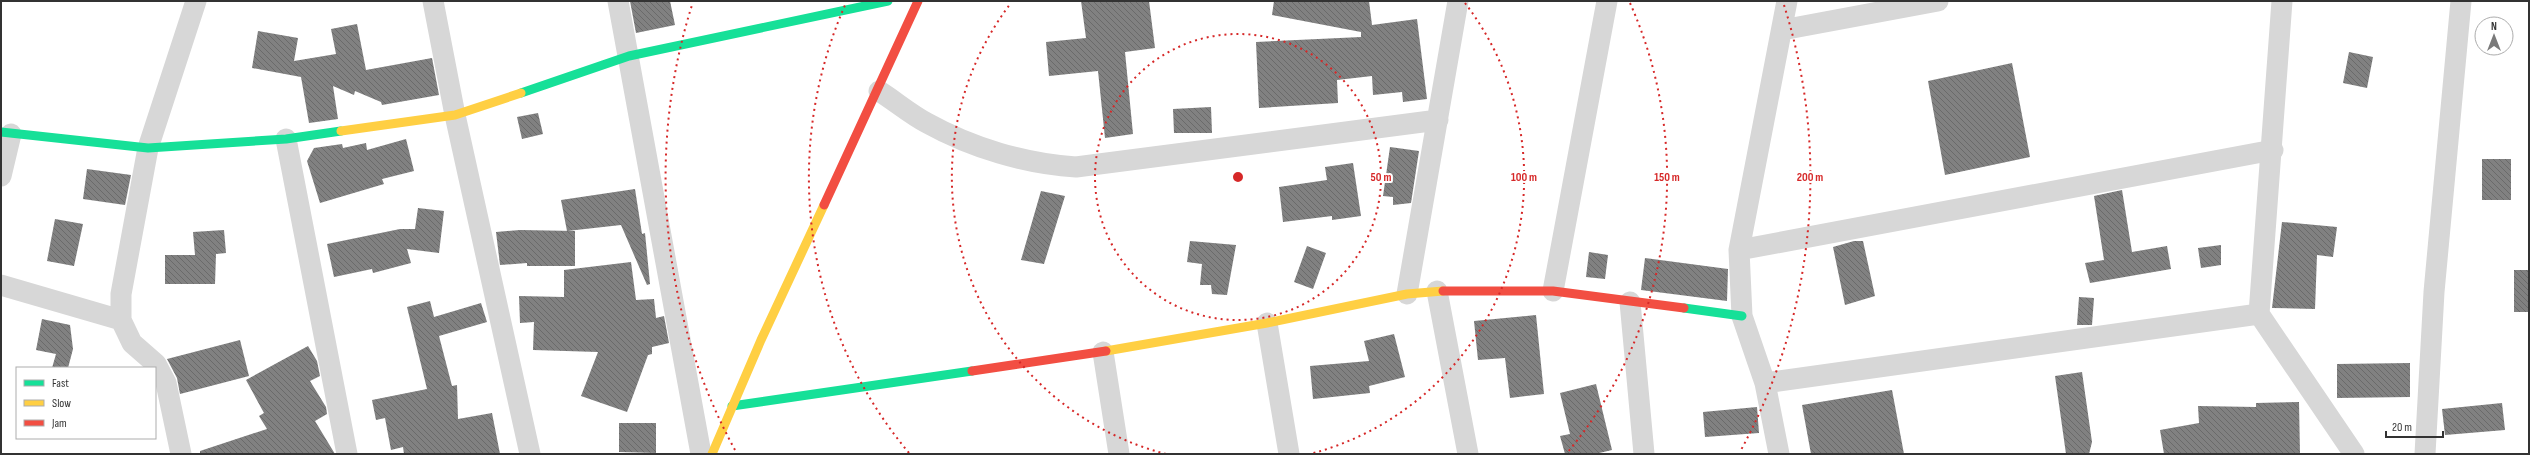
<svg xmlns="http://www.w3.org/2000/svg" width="2530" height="455" font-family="'Sofia Sans Condensed',sans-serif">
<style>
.building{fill:url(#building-back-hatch)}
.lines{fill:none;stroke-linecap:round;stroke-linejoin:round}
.street{stroke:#d7d7d7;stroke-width:21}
.fast{stroke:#16e098;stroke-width:9}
.slow{stroke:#ffcf43;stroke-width:9}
.jam{stroke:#f24e42;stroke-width:9}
.ring{fill:none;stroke:#d62828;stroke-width:2;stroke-dasharray:2 4}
.centre{fill:#d62828;stroke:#fff;stroke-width:2}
.ring-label{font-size:12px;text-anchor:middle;font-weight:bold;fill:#d62828;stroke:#fff;stroke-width:4;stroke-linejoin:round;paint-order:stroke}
</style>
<defs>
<pattern id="building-back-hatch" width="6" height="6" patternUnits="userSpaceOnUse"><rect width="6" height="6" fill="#818181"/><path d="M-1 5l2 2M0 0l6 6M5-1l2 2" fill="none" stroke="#6a6a6a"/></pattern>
</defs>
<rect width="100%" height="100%" fill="#fff"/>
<path class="building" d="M630 1H670L675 25 636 33Z
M1081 1H1149L1155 48 1125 52 1133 134 1105 138 1098 71 1049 76 1046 42 1086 38Z
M1274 1H1369L1372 25 1417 19 1427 99 1403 102 1402 92 1373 95 1372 76 1337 80 1338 103 1259 108 1256 42 1361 37V32L1272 15Z
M357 24 366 70 432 58 439 95 382 105 381 102 355 91 354 95 333 86 338 119 309 123 301 77 252 68 258 31 298 38 294 61 336 54 331 29Z
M2349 52 2373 57 2367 88 2343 83Z
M2012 63 2030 157 1945 175 1928 81Z
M1211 107 1212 133H1174L1173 109Z
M538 113 543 134 522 139 517 117Z
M406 139 414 171 382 179 384 184 320 203 307 161 314 148 342 144 343 148 366 143 367 150Z
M1390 147 1419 151 1411 203 1393 205V197L1383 196Z
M2482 159H2511V200H2482Z
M1353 163 1361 216 1332 220V216L1283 222 1279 187 1327 180 1325 167Z
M87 169 131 175 125 205 83 199Z
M635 189 642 234 645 233 650 284 647 285 621 225 567 231 561 200Z
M2122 190 2132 252 2167 246 2171 269 2090 283 2085 263 2104 260 2094 196Z
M1041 191 1065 196 1044 264 1021 260Z
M418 208 444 211 439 253 407 249 411 263 373 273 372 269 334 277 327 244 400 229H415Z
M55 219 83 224 74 266 47 261Z
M2282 222 2337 227 2333 257 2317 255 2315 309 2272 308Z
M224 230 226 253 216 254 215 284H165V255H195L193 232Z
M520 230 575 231V266H527V263L500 265 496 232Z
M1190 241 1236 245 1227 295 1212 294 1211 285H1200L1202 264 1187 262Z
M1854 241H1863L1875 296 1845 305 1833 247Z
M2221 245V265L2201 268 2198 248Z
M1307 246 1326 253 1313 289 1294 282Z
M1589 252 1608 255 1605 279 1586 277Z
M1645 258 1728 269 1727 301 1641 290Z
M631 262 636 300 654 299 656 318 664 316 669 343 652 347V354L648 355 627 412 581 396 598 352 533 350 534 322 520 323 519 296 564 297V270Z
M2514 270H2529V312H2514Z
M2079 297 2094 298 2092 325H2077Z
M430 301 434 317 481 303 487 322 439 336 452 386 457 385 458 419 492 413 500 454H404L403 447 391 450 385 418 376 420 372 400 427 389 407 307Z
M1536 315 1544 394 1510 398 1505 358 1478 360 1474 321Z
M42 319 70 325 73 349 68 368H52L56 354 36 350Z
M1394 334 1405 377 1369 386 1370 393 1313 399 1310 366 1369 361 1364 341Z
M240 340 249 376 180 394 177 378 167 359Z
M308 346 317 361 320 376 310 381 326 407 327 414 315 421 335 454H200V451L267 429 259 416 264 413 246 380Z
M2410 363V397L2337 398V364Z
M2082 372 2092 442 2089 454H2066L2055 376Z
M1596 384 1612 450 1595 454H1565L1560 436 1570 434 1560 393Z
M1892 390 1904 454H1811L1802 405Z
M2299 402 2300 454H2164L2160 430 2199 423 2198 406 2256 407V403Z
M2502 403 2505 430 2445 435 2442 409Z
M1757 407 1759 433 1705 437 1703 412Z
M619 423H656V453L619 452Z"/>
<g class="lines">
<path class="street" d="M433 1 455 115 530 454
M618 1 701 454
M2282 1 2259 314 2354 454
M1782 30 1938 1
M879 91C895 101 910 114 927 123 972 148 1026 164 1076 167L1438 120
M286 139 347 454
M1 176 11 134
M1739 250 2273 150
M1 285 121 320
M1437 291 1468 454
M1553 291 1607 1
M1407 294 1458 1
M1630 302 1644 454
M1267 323 1289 454
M1103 352 1119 454
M1765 383 2259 314
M181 454 166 383 156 364 132 343 121 320V294L148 148 196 1
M1779 454 1765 383 1742 316 1739 250 1787 1
M2425 454 2434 292 2461 1"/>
<path class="fast" d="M521 93 629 56 888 1
M1 132 148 148 286 139 341 131
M1684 308 1742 316
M732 406 972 371"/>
<path class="slow" d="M341 131 455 115 521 93
M1106 351 1267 323 1407 294 1443 291
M712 454 761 340 824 205"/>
<path class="jam" d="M824 205 918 1
M1443 291H1553L1684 308
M972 371 1106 351"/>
</g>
<g class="ring">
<circle cx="1238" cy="177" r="143"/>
<path d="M1166 454A286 286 0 0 1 1011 3M1465 3A286 286 0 0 1 1310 454"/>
<path d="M909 453A429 429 0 0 1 846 3M1630 3A429 429 0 0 1 1567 453"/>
<path d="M735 450A572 572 0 0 1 692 5M1784 5A572 572 0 0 1 1741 450"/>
</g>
<circle cx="1238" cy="177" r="6" class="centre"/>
<g class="ring-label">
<text x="1381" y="181">50 m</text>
<text x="1524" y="181">100 m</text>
<text x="1667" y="181">150 m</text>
<text x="1810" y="181">200 m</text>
</g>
<rect width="2530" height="455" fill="none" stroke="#333333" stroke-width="4"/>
<rect x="16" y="367" width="140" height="72" fill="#ffffff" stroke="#adadad"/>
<rect x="24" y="380" width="20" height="6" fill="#16e098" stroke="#adadad"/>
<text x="52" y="387" font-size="12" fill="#333333">Fast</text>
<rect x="24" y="400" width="20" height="6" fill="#ffcf43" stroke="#adadad"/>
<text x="52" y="407" font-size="12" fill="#333333">Slow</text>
<rect x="24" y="420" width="20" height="6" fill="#f24e42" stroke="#adadad"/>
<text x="52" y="427" font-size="12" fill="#333333">Jam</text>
<g transform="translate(2494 36)"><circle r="19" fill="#ffffff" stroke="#adadad"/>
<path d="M0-3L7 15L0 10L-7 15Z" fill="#7a7a7a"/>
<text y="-6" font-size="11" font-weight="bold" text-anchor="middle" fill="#333333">N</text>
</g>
<path d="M2386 431v6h57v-6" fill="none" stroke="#333333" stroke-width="2"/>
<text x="2392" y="431" font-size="12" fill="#333333" stroke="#ffffff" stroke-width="3" paint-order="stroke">20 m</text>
</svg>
